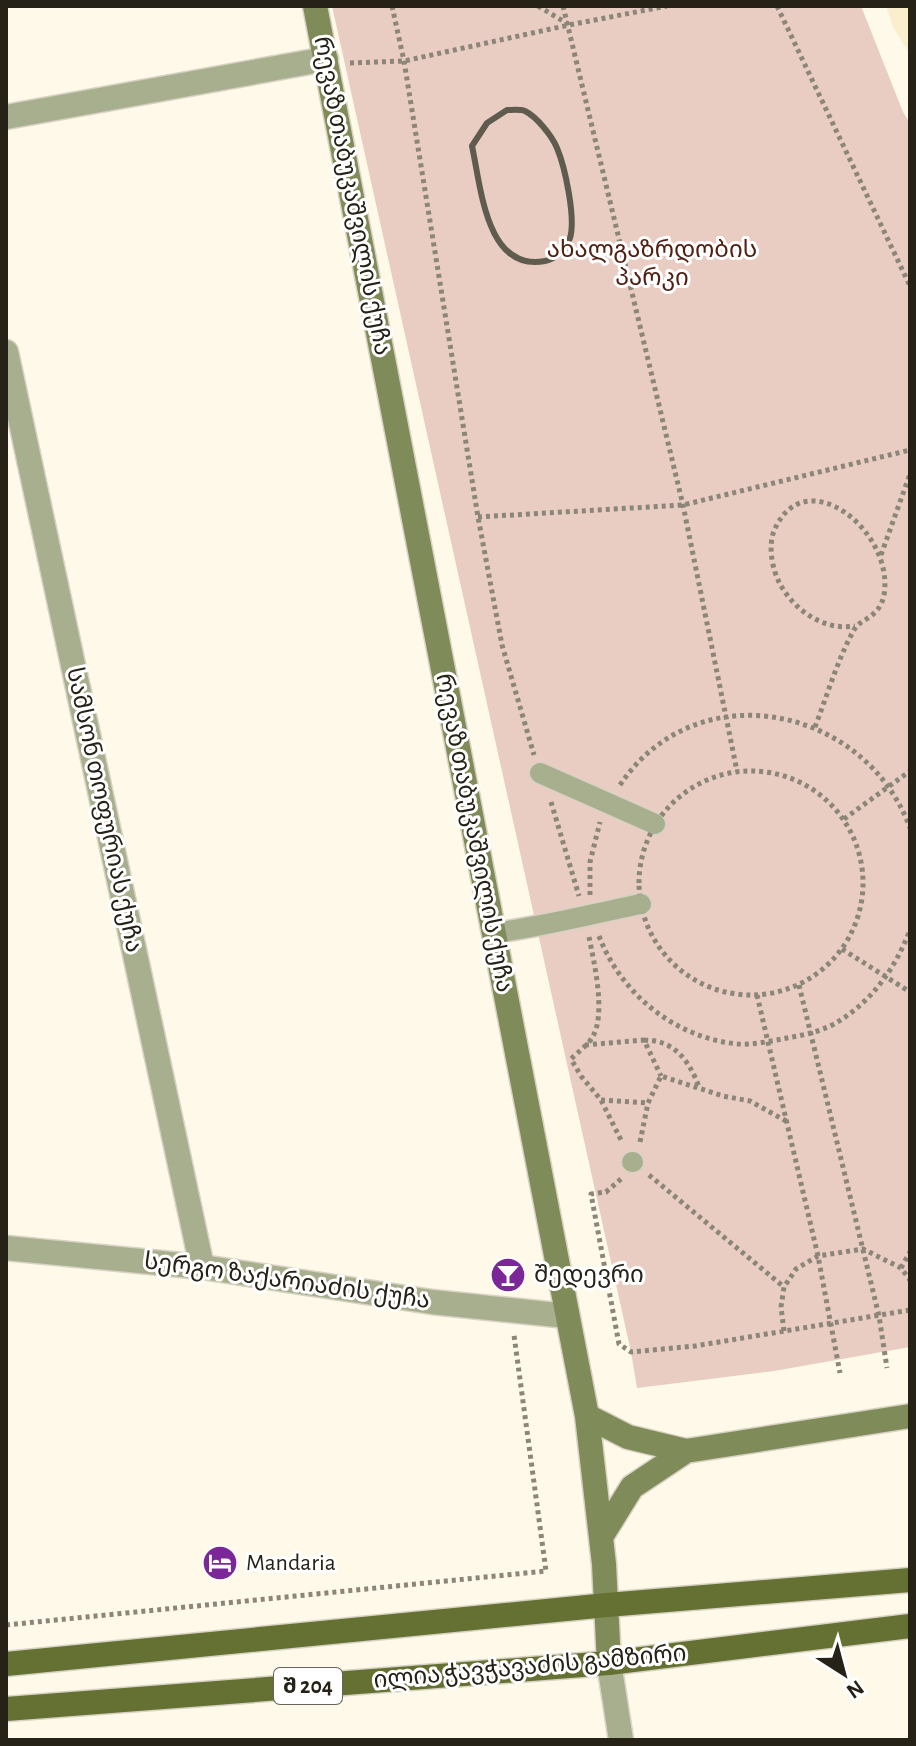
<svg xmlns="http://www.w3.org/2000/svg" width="916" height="1746" font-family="'Alegreya Sans','Noto Sans Georgian',sans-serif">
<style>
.built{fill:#faefcc}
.green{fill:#e9ccc2}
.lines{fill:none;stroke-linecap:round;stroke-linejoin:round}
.pedestrian-casing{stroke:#d8d2c3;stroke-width:23}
.minor-casing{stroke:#d8d2c3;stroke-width:27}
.secondary-casing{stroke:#d8d2c3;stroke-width:27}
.primary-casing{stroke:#d8d2c3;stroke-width:27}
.path{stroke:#8b8679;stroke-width:5;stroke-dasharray:4 4;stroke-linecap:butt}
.pedestrian{stroke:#a7af8e;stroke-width:20}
.minor{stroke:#a7af8e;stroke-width:24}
.secondary{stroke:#808b5a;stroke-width:24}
.primary{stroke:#647132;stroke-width:24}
.rail{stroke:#5f5b4f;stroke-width:6}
.labels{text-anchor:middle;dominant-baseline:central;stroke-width:6;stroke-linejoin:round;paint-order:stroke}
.shield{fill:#fff;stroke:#67645d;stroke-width:2}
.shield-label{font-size:22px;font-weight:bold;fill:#262218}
.street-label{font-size:24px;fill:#262218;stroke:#fff}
.park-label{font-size:24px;fill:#502113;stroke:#fff}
.poi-label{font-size:24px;fill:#262218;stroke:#fff;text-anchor:start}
</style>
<rect width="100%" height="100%" fill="#fff9e9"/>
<path class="built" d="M886 6H910V55L893 27Z"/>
<path class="green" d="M332 6H861L903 112 910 123V1347L774 1371 637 1388 631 1352Z"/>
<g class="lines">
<defs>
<path id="pedestrian" d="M540 773 655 824
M493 933C543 927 591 914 641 904
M632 1162H633"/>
<path id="minor" d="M6 117 326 59
M6 352 202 1267
M6 1248 202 1267 432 1302 567 1316
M609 1663 621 1740"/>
<path id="secondary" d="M315 6 587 1416 604 1564 609 1663
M587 1416 628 1437 686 1451 910 1416
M601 1537 632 1487 686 1451"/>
<path id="primary" d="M6 1664 607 1605 910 1580
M6 1709 609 1663 910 1626"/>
</defs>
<use href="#pedestrian" class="pedestrian-casing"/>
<use href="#minor" class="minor-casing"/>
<use href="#secondary" class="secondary-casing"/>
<use href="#primary" class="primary-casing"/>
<path class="path" d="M392 6 404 61 478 517 502 645 534 755
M538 6 568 24
M563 6 683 505 737 771
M777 6 910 286
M350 63 404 61 569 25 667 6
M478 517 683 505 910 450
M881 555 910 474
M815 727C827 696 838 658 854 630 860 618 879 619 884 595 895 531 804 459 774 531 768 546 772 569 780 584 795 611 824 631 855 626
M639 883a112 112 0 1 1 224 0a112 112 0 1 1-224 0Z
M620 785C696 671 865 705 910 828
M551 802 579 896
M844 819 910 771
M590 895V862L600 822
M599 936C621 994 675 1038 738 1044 754 1045 771 1041 787 1038 803 1035 819 1032 834 1024 871 1003 895 969 910 930
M589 937C594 962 606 1013 593 1036 589 1044 578 1052 571 1059L581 1076 601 1100 622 1142
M842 949 910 992
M799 985 879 1316 887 1368
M757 995 818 1256 840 1373
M644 1040C674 1040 689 1060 699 1087
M585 1045 644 1040 661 1076
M601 1100 648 1103
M640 1142 648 1103 661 1076 723 1096 750 1101 786 1121
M649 1175 784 1287
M621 1179 606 1192 591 1194 619 1344 631 1352 695 1346 910 1310
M901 1268 910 1252
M784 1331 781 1307 784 1287 796 1269 818 1256 863 1249 901 1268 910 1280
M6 1625 546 1571 514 1335"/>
<use href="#pedestrian" class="pedestrian"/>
<use href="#minor" class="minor"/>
<use href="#secondary" class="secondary"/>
<use href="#primary" class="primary"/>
<path class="rail" d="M507 110C512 110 520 109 525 111 537 117 552 136 557 148 565 167 576 218 570 238 566 249 556 259 545 261 486 272 481 187 472 146L487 123Z"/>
</g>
<defs>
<symbol id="bar-disc" viewBox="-11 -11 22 22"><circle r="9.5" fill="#7b2797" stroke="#fff"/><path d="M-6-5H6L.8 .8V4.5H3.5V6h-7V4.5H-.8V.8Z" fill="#fff"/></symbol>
<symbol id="hotel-disc" viewBox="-11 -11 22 22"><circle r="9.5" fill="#7b2797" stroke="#fff"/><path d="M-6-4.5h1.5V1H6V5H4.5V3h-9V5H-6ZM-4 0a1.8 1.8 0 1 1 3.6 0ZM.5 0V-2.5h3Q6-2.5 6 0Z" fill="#fff"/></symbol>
</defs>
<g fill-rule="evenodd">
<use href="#bar-disc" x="488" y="1255" width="40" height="40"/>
<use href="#hotel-disc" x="200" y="1543" width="40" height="40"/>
</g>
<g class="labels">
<rect class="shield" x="274" y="1668" width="68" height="36" rx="6"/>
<g class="shield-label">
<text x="308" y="1686">შ 204</text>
</g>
<g class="street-label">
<text transform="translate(352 196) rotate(79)">რევაზ თაბუკაშვილის ქუჩა</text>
<text transform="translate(104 810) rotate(78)">სამსონ თოფურიას ქუჩა</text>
<text transform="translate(474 833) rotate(79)">რევაზ თაბუკაშვილის ქუჩა</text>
<text transform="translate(287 1281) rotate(8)">სერგო ზაქარიაძის ქუჩა</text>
<text transform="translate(530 1667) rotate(-5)">ილია ჭავჭავაძის გამზირი</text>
</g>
<g class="park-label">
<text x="652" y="250">ახალგაზრდობის<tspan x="652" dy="28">პარკი</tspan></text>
</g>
<g class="poi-label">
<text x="534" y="1275">შედევრი</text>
<text x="246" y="1563">Mandaria</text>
</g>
</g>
<rect width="916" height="1746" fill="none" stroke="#262218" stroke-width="16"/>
<g transform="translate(844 1674) rotate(144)" stroke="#ffffff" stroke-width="6" paint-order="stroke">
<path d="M0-6L14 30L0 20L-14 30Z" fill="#262218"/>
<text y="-12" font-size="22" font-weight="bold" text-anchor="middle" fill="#262218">N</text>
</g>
</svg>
